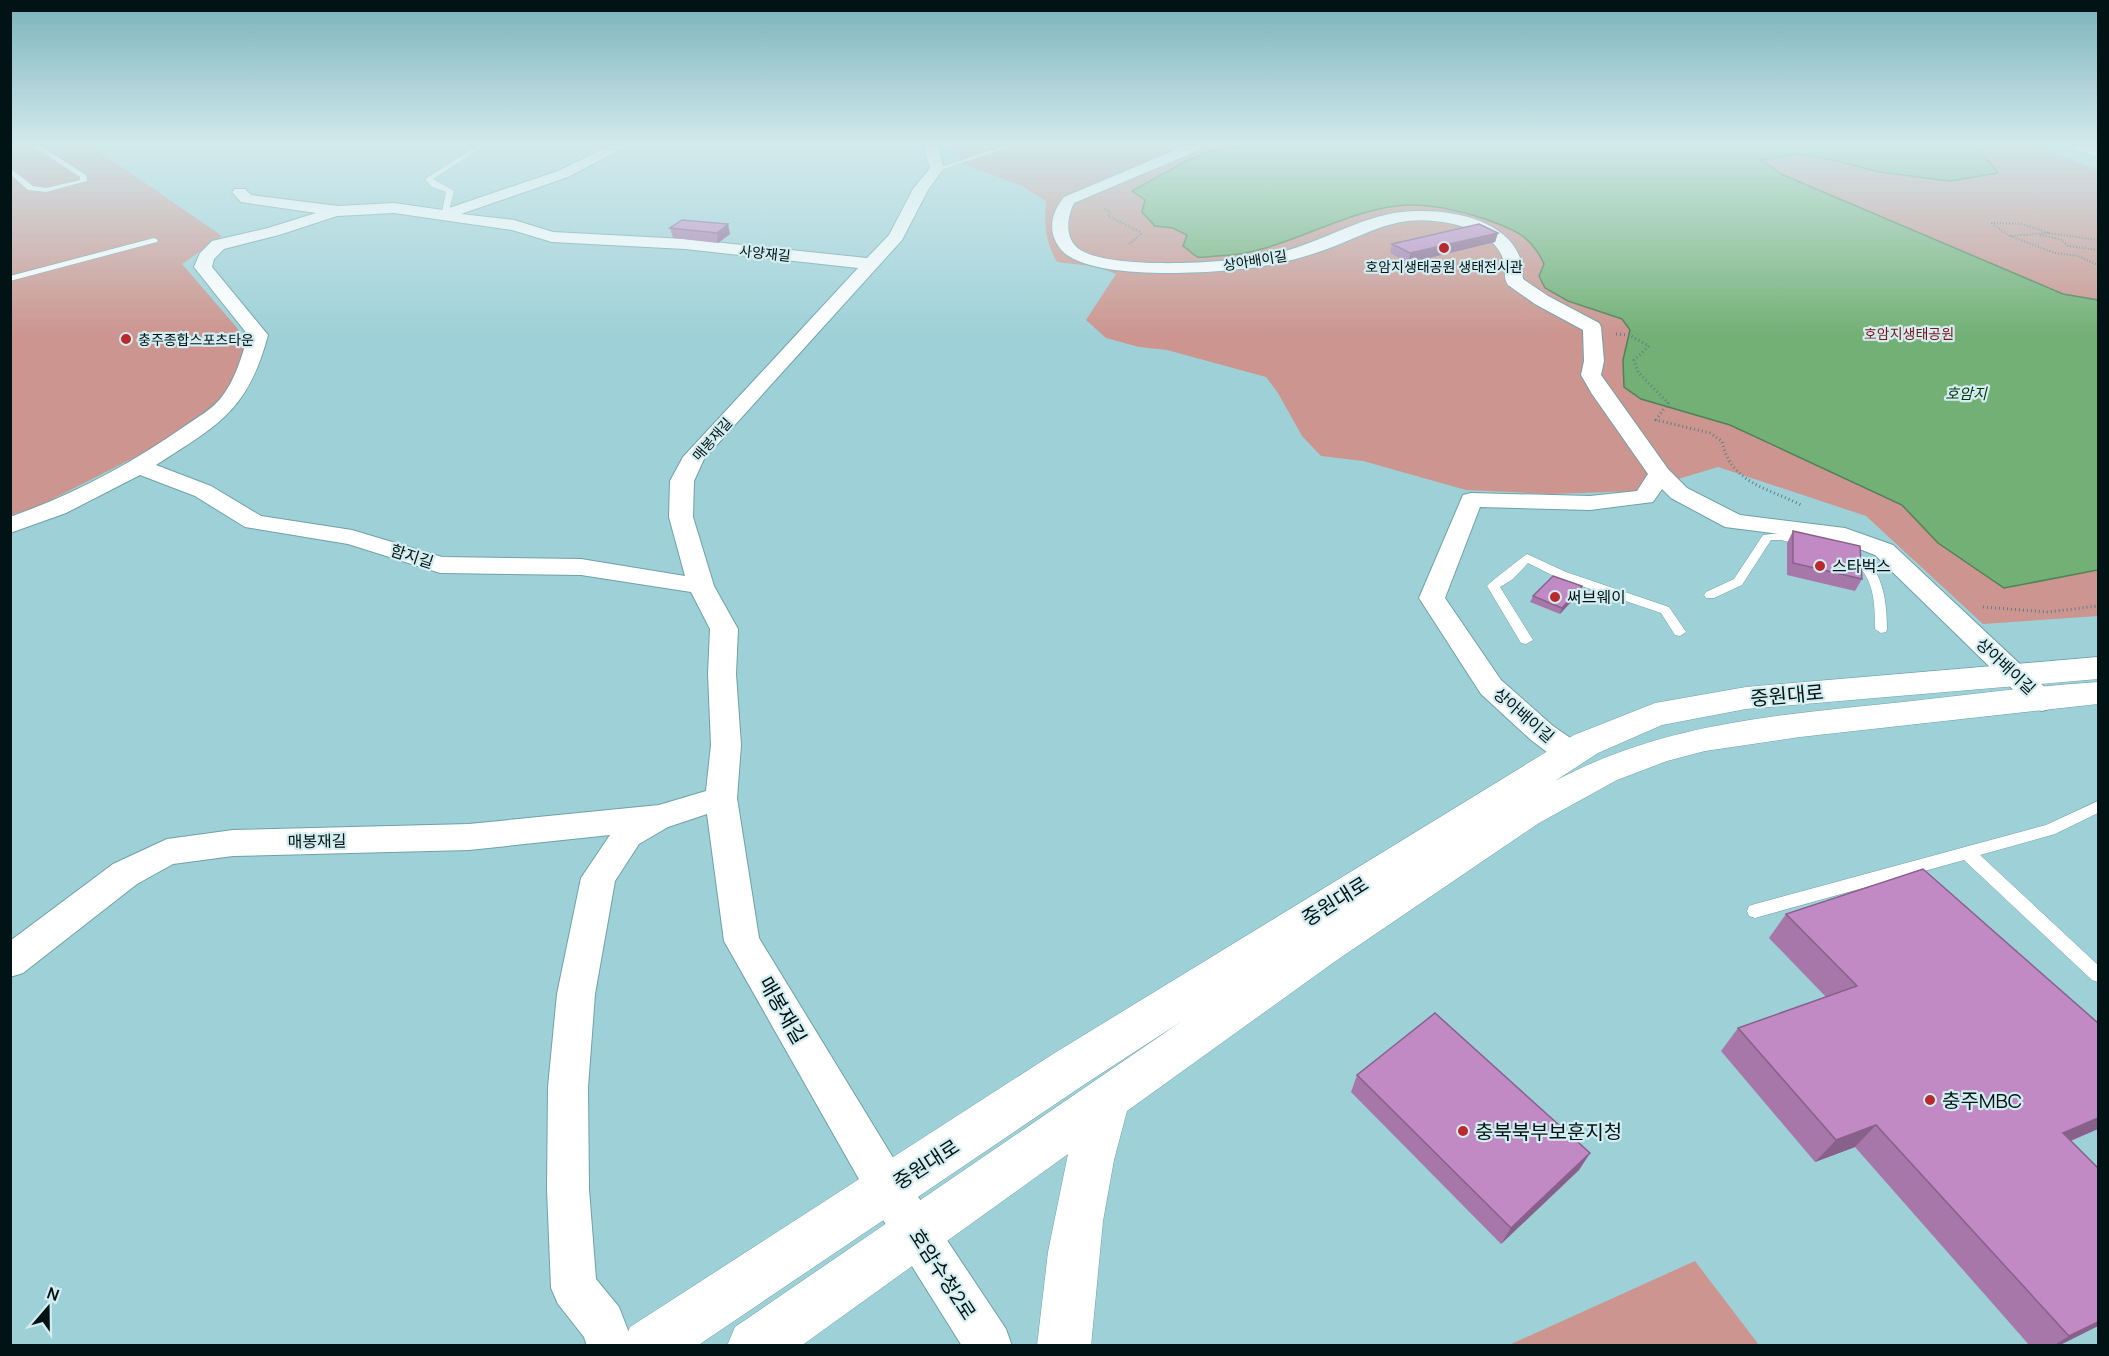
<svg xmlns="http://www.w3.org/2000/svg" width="2109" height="1356" font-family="Manrope,'Noto Sans KR',sans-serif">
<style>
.green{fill:#cd958f}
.water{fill:#73b075;stroke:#518158;stroke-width:1.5}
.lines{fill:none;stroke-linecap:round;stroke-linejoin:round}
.service-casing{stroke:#6fa1a7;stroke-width:1}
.minor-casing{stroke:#6fa1a7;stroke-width:2}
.tertiary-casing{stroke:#6fa1a7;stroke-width:1}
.secondary-casing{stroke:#6fa1a7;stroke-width:1}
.path-far1{stroke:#5c8185;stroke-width:2;stroke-dasharray:1 2;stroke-linecap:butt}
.path{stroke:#5c8185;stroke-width:3;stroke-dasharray:1 3;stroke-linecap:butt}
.service{fill:#fff;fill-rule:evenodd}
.minor{fill:#fff;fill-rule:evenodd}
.tertiary{fill:#fff;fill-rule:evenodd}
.secondary{fill:#fff;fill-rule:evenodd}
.wall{fill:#a777a9}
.shaded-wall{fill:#88618a}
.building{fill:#c28ac5;stroke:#88618a;stroke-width:1.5}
.poi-dot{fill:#b9292d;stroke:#d4edf0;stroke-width:2}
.labels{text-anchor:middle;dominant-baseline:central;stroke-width:4.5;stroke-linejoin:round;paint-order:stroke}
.far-street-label{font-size:14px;fill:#011315;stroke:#d4edf0}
.far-poi-label{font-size:14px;fill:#011315;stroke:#d4edf0}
.far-park-label{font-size:14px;fill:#7b1519;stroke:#d4edf0}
.far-water-label{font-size:15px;font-style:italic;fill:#07350d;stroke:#d4edf0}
.street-label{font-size:16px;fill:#011315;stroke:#d4edf0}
.poi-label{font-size:16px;fill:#011315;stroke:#d4edf0;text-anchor:start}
.near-street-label{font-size:20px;fill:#011315;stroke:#d4edf0}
.near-poi-label{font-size:20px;fill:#011315;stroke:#d4edf0;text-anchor:start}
</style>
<rect width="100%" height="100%" fill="#9ed1d7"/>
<path class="green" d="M11 145H90L222 236 182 264 238 329 247 350 238 377 214 406 153 448 37 507 11 515Z
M954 145H2033L2098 170V616L1983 624 1866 516 1718 467 1638 491 1551 494 1466 490 1363 461 1321 456 1302 436 1278 393 1266 377 1167 350 1139 347 1106 338 1086 320 1116 274 1098 267 1057 262C1045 241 1044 224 1046 201L1022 186 963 164Z
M1695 1261 1759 1345H1509Z"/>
<path class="water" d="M1245 145H1975L1998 173 1950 181 1879 172 1838 161 1798 154 1761 160 1781 174 2063 294 2098 300V570L2004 588 1938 543 1902 505 1730 425 1641 399 1624 387 1623 360 1630 330 1622 319 1568 301 1545 288 1539 276 1544 264C1531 235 1513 229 1485 219 1457 210 1426 202 1396 206 1334 214 1279 255 1217 256 1211 256 1203 258 1198 257 1193 255 1188 249 1183 246L1187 235 1173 228 1155 226 1142 212 1145 200 1132 191 1186 161 1210 152Z"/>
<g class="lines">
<defs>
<path id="service" d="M31 145H39L86 175 87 181 46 192 28 190 10 174V168L33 186 46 188 80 180V177Z
M478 145H486L433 179 454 191 448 215 441 217 446 192 432 187 425 179Z
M1005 145H1015L938 171 933 170Z
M1168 145H1180L1192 149 1189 151Z
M154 238 158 240 157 242 10 281V276Z
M1781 533 1809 540 1811 542 1805 546 1781 540H1771L1742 585 1714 598H1706L1704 595 1706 592 1734 579 1763 535Z
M1844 547C1881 557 1887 596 1887 629L1886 632 1881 633 1875 629C1875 596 1873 568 1840 554L1838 551 1840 548Z
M1527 554 1566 572 1669 607 1686 632 1680 636 1675 635 1661 613 1558 578 1528 563 1513 579 1500 587 1533 640 1526 644 1521 643 1487 586C1490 582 1524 556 1527 554Z
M2098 801V813L2055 834 1980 855 2098 965V982L2092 980 1964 860 1755 918 1749 916 1747 911 1749 906 1755 904 2046 825Z"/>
<path id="minor" d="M611 145H629L568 177 461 214 514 220 553 232 685 239 867 258 889 235 913 189 930 168 923 145H937L944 168 928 190 902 240 704 459 694 481 693 517 714 586 738 629 736 674 741 745 737 798 759 938 903 1174 1006 1329 1012 1346H962L873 1204 724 941 707 814 668 827 639 844 615 881 595 994 588 1087 589 1189 596 1279 619 1307 634 1346H587L584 1337 558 1304 551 1288 547 1189 548 1087 557 994 581 878 610 835 469 850 233 856 173 864 137 884 23 973 10 977V941L113 864 167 839 233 830 469 824 659 805 706 791 711 745 708 674 710 629 691 592 581 575 440 573 348 544 245 527 195 496 140 475 66 513 10 533V517C72 495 131 464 185 426 198 417 211 410 221 398 235 380 242 357 248 335L194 267 200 253 212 241 268 228 316 213 241 202 232 192 235 189H245L251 195 338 206 394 203 443 210 558 171ZM394 213 512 230 552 242 685 249 858 268 683 457 670 481 669 517 685 576 581 559 442 557 352 530 261 516 211 486 156 465C218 425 248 411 268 335L212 267 214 259 224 249 279 235 337 216Z
M1187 145H1206L1204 148 1074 203C1067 217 1064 238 1079 249 1110 271 1235 263 1273 254 1312 246 1347 224 1385 215 1426 205 1507 212 1521 261 1523 266 1522 274 1523 279L1548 296 1599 323 1601 327 1604 361 1601 375 1668 469 1687 488 1740 515 1845 528 1893 545 2052 694 2057 701 2052 708 2042 711 2032 708 1875 555 1841 542 1725 527 1671 498 1662 489 1653 502 1590 510 1480 507 1445 598 1501 680 1553 726 1582 746 1586 754 1582 762 1571 765 1560 762 1531 740 1481 694 1419 598 1463 495 1471 493 1590 496 1637 491 1648 474 1592 394 1581 375 1584 361 1583 330 1535 304 1508 285C1503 278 1506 271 1504 263 1500 240 1473 228 1453 224 1403 213 1379 228 1335 246 1317 253 1298 259 1279 263 1237 273 1084 285 1059 247 1047 230 1052 212 1064 197Z"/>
<path id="tertiary" d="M2071 145 2098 147V157L2073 148Z"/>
<path id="secondary" d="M2098 657V679L1746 709 1662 725 1598 753 1555 781C1666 722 1781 715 1903 702 1968 695 2033 686 2098 682V704L1800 737 1705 751 1667 761 1617 780 1539 823 1337 960 1127 1111 1114 1160 1103 1221 1091 1346H1037L1048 1252 1068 1154 801 1346H727L735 1327 1182 1021 1085 1084 697 1346H622L630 1327 1053 1054 1574 735 1655 703 1746 687Z"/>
</defs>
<use href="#service" class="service-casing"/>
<use href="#minor" class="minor-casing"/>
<use href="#tertiary" class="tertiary-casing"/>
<use href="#secondary" class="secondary-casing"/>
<path class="path-far1" d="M2045 145 2056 149
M1105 209 1110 211 1108 216 1140 232 1141 234 1128 245
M1991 223 2022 224 2049 233 2010 236Z
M2049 233 2098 240
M2040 235 2060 239 2068 246 2098 250
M2010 236 2055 253 2078 256 2098 265"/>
<path class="path" d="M1616 334 1629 335 1649 346 1634 360 1638 372 1668 403 1656 420 1710 433 1722 441C1730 483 1768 488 1801 505
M1983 607 2048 612 2098 606"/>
<use href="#service" class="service"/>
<use href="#minor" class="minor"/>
<use href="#tertiary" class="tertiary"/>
<use href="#secondary" class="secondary"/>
</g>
<path class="wall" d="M670 228 730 234 718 243 673 238Z
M1498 233 1495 242 1408 263 1390 253 1392 244Z
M1793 531 1862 579 1855 591 1787 575V543Z
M1582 586 1580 592 1560 614 1530 602 1533 596Z
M1786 914 2098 1023V1129L2071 1141 2098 1168V1326L2058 1346H2030L1855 1147 1815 1162 1721 1051 1738 1028 1826 997 1769 938Z
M1357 1075 1590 1153 1579 1170 1501 1244 1351 1092Z"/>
<path class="shaded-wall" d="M728 224 730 234 718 243 717 233Z
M1498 233 1495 242 1408 263 1410 253Z
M1582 586 1580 592 1560 614 1562 608Z
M2098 1118V1129L2036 1155 2063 1133Z
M1876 1125 1855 1147 1815 1162 1836 1140Z
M1590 1153 1579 1170 1501 1244 1511 1228Z
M2098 1322V1326L2058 1346H2053L2069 1336Z"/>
<path class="building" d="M682 220 728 224 717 233 670 228Z
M1479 224 1498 233 1410 253 1392 244Z
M1793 531 1860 546 1862 579 1793 563Z
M1553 576 1582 586 1562 608 1533 596Z
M1923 869 2098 1023V1118L2063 1133 2098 1168V1322L2069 1336 1876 1125 1836 1140 1738 1028 1857 986 1786 914Z
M1435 1013 1590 1153 1511 1228 1357 1075Z"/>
<linearGradient id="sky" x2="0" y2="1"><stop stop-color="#79b2ba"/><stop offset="0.43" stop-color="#d3eaed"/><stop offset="1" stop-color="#d3eaed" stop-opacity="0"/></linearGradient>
<rect width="2109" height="335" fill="url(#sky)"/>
<g class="poi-dot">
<circle cx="1444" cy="248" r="6"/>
<circle cx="126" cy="339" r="6"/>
<circle cx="1820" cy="566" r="6"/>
<circle cx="1555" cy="597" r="6"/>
<circle cx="1930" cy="1100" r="6"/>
<circle cx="1463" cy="1131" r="6"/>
</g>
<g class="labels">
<g class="far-street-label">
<text transform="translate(765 253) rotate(6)">사양재길</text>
<text transform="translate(1255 260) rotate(-9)">상아배이길</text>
<text transform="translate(712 439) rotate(-49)">매봉재길</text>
</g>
<g class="far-poi-label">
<text x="1444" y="266">호암지생태공원 생태전시관</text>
<text x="138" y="339" text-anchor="start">충주종합스포츠타운</text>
</g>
<g class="far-park-label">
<text x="1909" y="333">호암지생태공원</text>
</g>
<g class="far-water-label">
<text x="1966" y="393">호암지</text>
</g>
<g class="street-label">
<text transform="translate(412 556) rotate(18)">함지길</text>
<text transform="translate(2006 666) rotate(43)">상아배이길</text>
<text transform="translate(1524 715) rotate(41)">상아배이길</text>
<text transform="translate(317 841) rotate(-1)">매봉재길</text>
</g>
<g class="poi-label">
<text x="1832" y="566">스타벅스</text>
<text x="1567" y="597">써브웨이</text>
</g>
<g class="near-street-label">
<text transform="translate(1787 695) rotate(-5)">중원대로</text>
<text transform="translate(1335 901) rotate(-32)">중원대로</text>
<text transform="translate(783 1010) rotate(60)">매봉재길</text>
<text transform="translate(926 1164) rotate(-33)">중원대로</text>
<text transform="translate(943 1274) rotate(57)">호암수청2로</text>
</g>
<g class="near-poi-label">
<text x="1942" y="1100">충주MBC</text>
<text x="1475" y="1131">충북북부보훈지청</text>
</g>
</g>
<rect width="2109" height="1356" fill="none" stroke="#011315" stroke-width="24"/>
<g transform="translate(48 1308) rotate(20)" stroke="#d4edf0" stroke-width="4.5" paint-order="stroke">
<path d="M0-4.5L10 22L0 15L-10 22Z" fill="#011315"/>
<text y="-9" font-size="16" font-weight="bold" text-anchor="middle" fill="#011315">N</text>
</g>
</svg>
